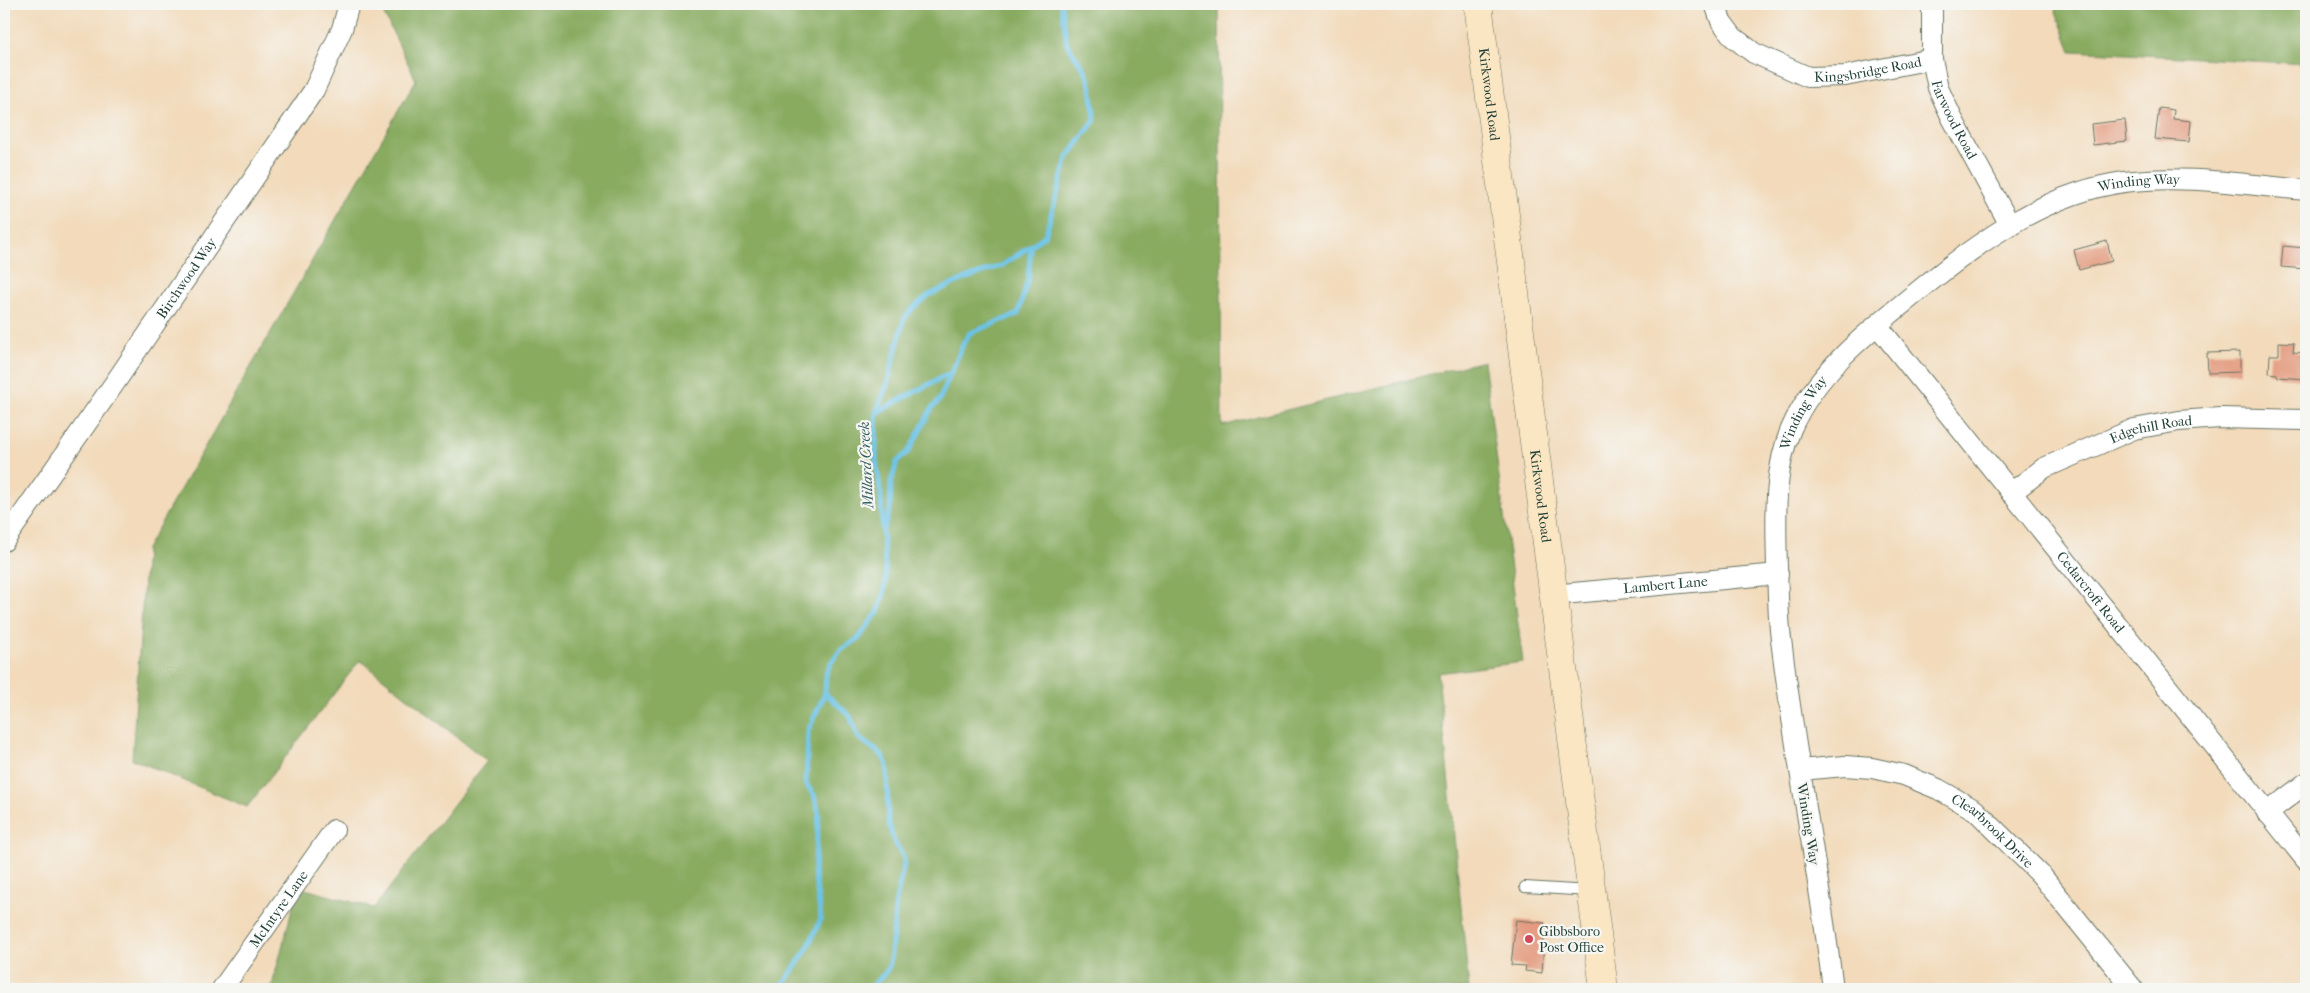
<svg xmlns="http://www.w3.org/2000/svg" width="2310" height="993" font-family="'IM FELL French Canon',serif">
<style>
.forest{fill:#88ab60;stroke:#54744a}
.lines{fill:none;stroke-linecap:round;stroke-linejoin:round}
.stream{stroke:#6ac3e7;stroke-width:5}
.building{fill:#e39a7e}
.lane-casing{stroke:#697463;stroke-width:12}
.street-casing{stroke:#697463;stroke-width:22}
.secondary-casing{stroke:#697463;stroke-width:29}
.lane{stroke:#fff;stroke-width:10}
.street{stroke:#fff;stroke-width:20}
.secondary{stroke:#fbe6c3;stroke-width:28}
.poi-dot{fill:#d1495b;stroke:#f6f6f2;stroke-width:2}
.labels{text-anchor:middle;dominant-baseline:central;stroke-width:4.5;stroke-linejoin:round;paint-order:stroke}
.street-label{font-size:14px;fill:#1f3d34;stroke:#f6f6f2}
.poi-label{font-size:14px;fill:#1f3d34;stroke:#f6f6f2;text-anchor:start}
.water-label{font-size:15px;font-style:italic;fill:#325e61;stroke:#f6f6f2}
</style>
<rect width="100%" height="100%" fill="#f6f6f2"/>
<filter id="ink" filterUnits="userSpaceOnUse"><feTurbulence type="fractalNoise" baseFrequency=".02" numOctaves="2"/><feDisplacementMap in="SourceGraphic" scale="10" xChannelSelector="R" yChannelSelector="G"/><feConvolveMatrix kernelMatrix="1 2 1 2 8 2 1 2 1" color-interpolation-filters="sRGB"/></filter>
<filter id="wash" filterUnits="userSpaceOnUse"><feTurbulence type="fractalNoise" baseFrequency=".0096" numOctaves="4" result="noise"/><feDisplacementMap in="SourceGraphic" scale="20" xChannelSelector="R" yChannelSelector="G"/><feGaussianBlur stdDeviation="1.12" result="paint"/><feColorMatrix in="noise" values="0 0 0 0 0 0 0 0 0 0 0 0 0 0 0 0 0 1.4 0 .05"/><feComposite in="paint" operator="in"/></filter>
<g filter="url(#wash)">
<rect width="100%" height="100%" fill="#f2daba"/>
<path class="forest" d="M379 4H1219L1222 426 1484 361 1523 662 1438 673 1469 989H271L298 887 374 908 487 761 360 660 247 807 132 759 146 549 416 80Z
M2053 4H2306V64L2071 51Z"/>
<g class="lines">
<path class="stream" d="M876 413 950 373
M884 528 890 509 891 482 897 462 909 451 932 408 939 401 964 342 970 333 1018 314 1028 279 1031 246
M825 693 850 716 859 738 882 755 887 765 888 820 893 839 904 858V864L896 901 890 964 886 972 869 989
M780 989 807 949 821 919 814 871 819 814 814 795 806 784 808 731 825 693 826 674 832 661 841 650 859 638 878 612 884 594 886 577 883 541 881 494 876 461V413L887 385 904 319 914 307 929 295 962 280 1003 265 1043 237 1046 233 1067 158 1095 120 1091 87 1086 72 1067 44 1061 4"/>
</g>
<g id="blocks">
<path class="building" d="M2159 108 2174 110 2173 119 2191 121 2189 142 2155 139Z
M2125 120 2127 141 2093 145 2091 124Z
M2107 241 2112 261 2079 270 2074 250Z
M2283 246 2306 248V269L2281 267Z
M2279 342 2294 343 2293 352 2306 353V379L2278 377 2277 374 2269 373 2270 355H2279Z
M2240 352V372L2208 373 2207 353Z
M1516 920 1545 923 1542 973 1525 971 1526 966 1511 965Z"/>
</g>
</g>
<g filter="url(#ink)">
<use href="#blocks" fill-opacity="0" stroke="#697463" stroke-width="1"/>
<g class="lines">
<defs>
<path id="lane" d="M1525 887 1590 891"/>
<g id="street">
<path id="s1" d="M1715 4 1721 21 1733 37 1754 53 1808 77 1845 76 1932 59"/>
<path id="s2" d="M1932 4V59L1938 88 1952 118 2010 225"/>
<path id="s3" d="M1877 325 2306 860"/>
<path id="s4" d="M2011 493 2044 468 2134 429 2179 421 2220 418 2306 420"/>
<path id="s5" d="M4 541 114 384 314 90 342 29 349 4"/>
<path id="s6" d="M1552 595 1778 574"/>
<path id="s7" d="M1800 770 1845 766 1872 768 1904 775 1938 789 1975 810 2041 875 2133 989"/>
<path d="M2267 813 2306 783"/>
<path id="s8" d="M222 989 334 830"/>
<path id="s9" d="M1833 989C1819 872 1795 756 1781 639 1778 616 1778 592 1777 568 1776 522 1773 472 1791 429 1818 367 1877 325 1927 284 1984 238 2050 192 2124 182 2184 174 2246 185 2306 190"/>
</g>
<g id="secondary">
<path id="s10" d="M1478 4 1604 989"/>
</g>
</defs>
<use href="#lane" class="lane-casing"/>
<use href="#street" class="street-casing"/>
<use href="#secondary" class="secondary-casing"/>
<use href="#lane" class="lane"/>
<use href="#street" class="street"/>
<use href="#secondary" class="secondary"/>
</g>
</g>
<circle class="poi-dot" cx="1529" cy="939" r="5"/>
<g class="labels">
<g class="street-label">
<text stroke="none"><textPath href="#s1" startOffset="184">Kingsbridge Road</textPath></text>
<text stroke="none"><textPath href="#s10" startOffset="91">Kirkwood Road</textPath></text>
<text stroke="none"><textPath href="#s2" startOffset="120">Farwood Road</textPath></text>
<text stroke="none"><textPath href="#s9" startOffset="1006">Winding Way</textPath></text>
<text stroke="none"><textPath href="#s5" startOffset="320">Birchwood Way</textPath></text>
<text stroke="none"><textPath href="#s9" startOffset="586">Winding Way</textPath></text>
<text stroke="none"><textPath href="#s4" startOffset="156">Edgehill Road</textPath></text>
<text stroke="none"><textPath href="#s10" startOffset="496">Kirkwood Road</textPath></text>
<text stroke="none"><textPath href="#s6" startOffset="114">Lambert Lane</textPath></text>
<text stroke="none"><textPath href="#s3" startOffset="342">Cedarcroft Road</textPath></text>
<text transform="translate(1808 824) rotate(81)">Winding Way</text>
<text stroke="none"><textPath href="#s7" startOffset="211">Clearbrook Drive</textPath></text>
<text stroke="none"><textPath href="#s8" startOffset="98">McIntyre Lane</textPath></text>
</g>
<g class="poi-label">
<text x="1539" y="931">Gibbsboro<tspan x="1539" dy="16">Post Office</tspan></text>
</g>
<g class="water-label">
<text transform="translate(866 465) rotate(-93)">Millard Creek</text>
</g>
</g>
<rect width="2310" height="993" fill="none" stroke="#f6f6f2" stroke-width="20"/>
</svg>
